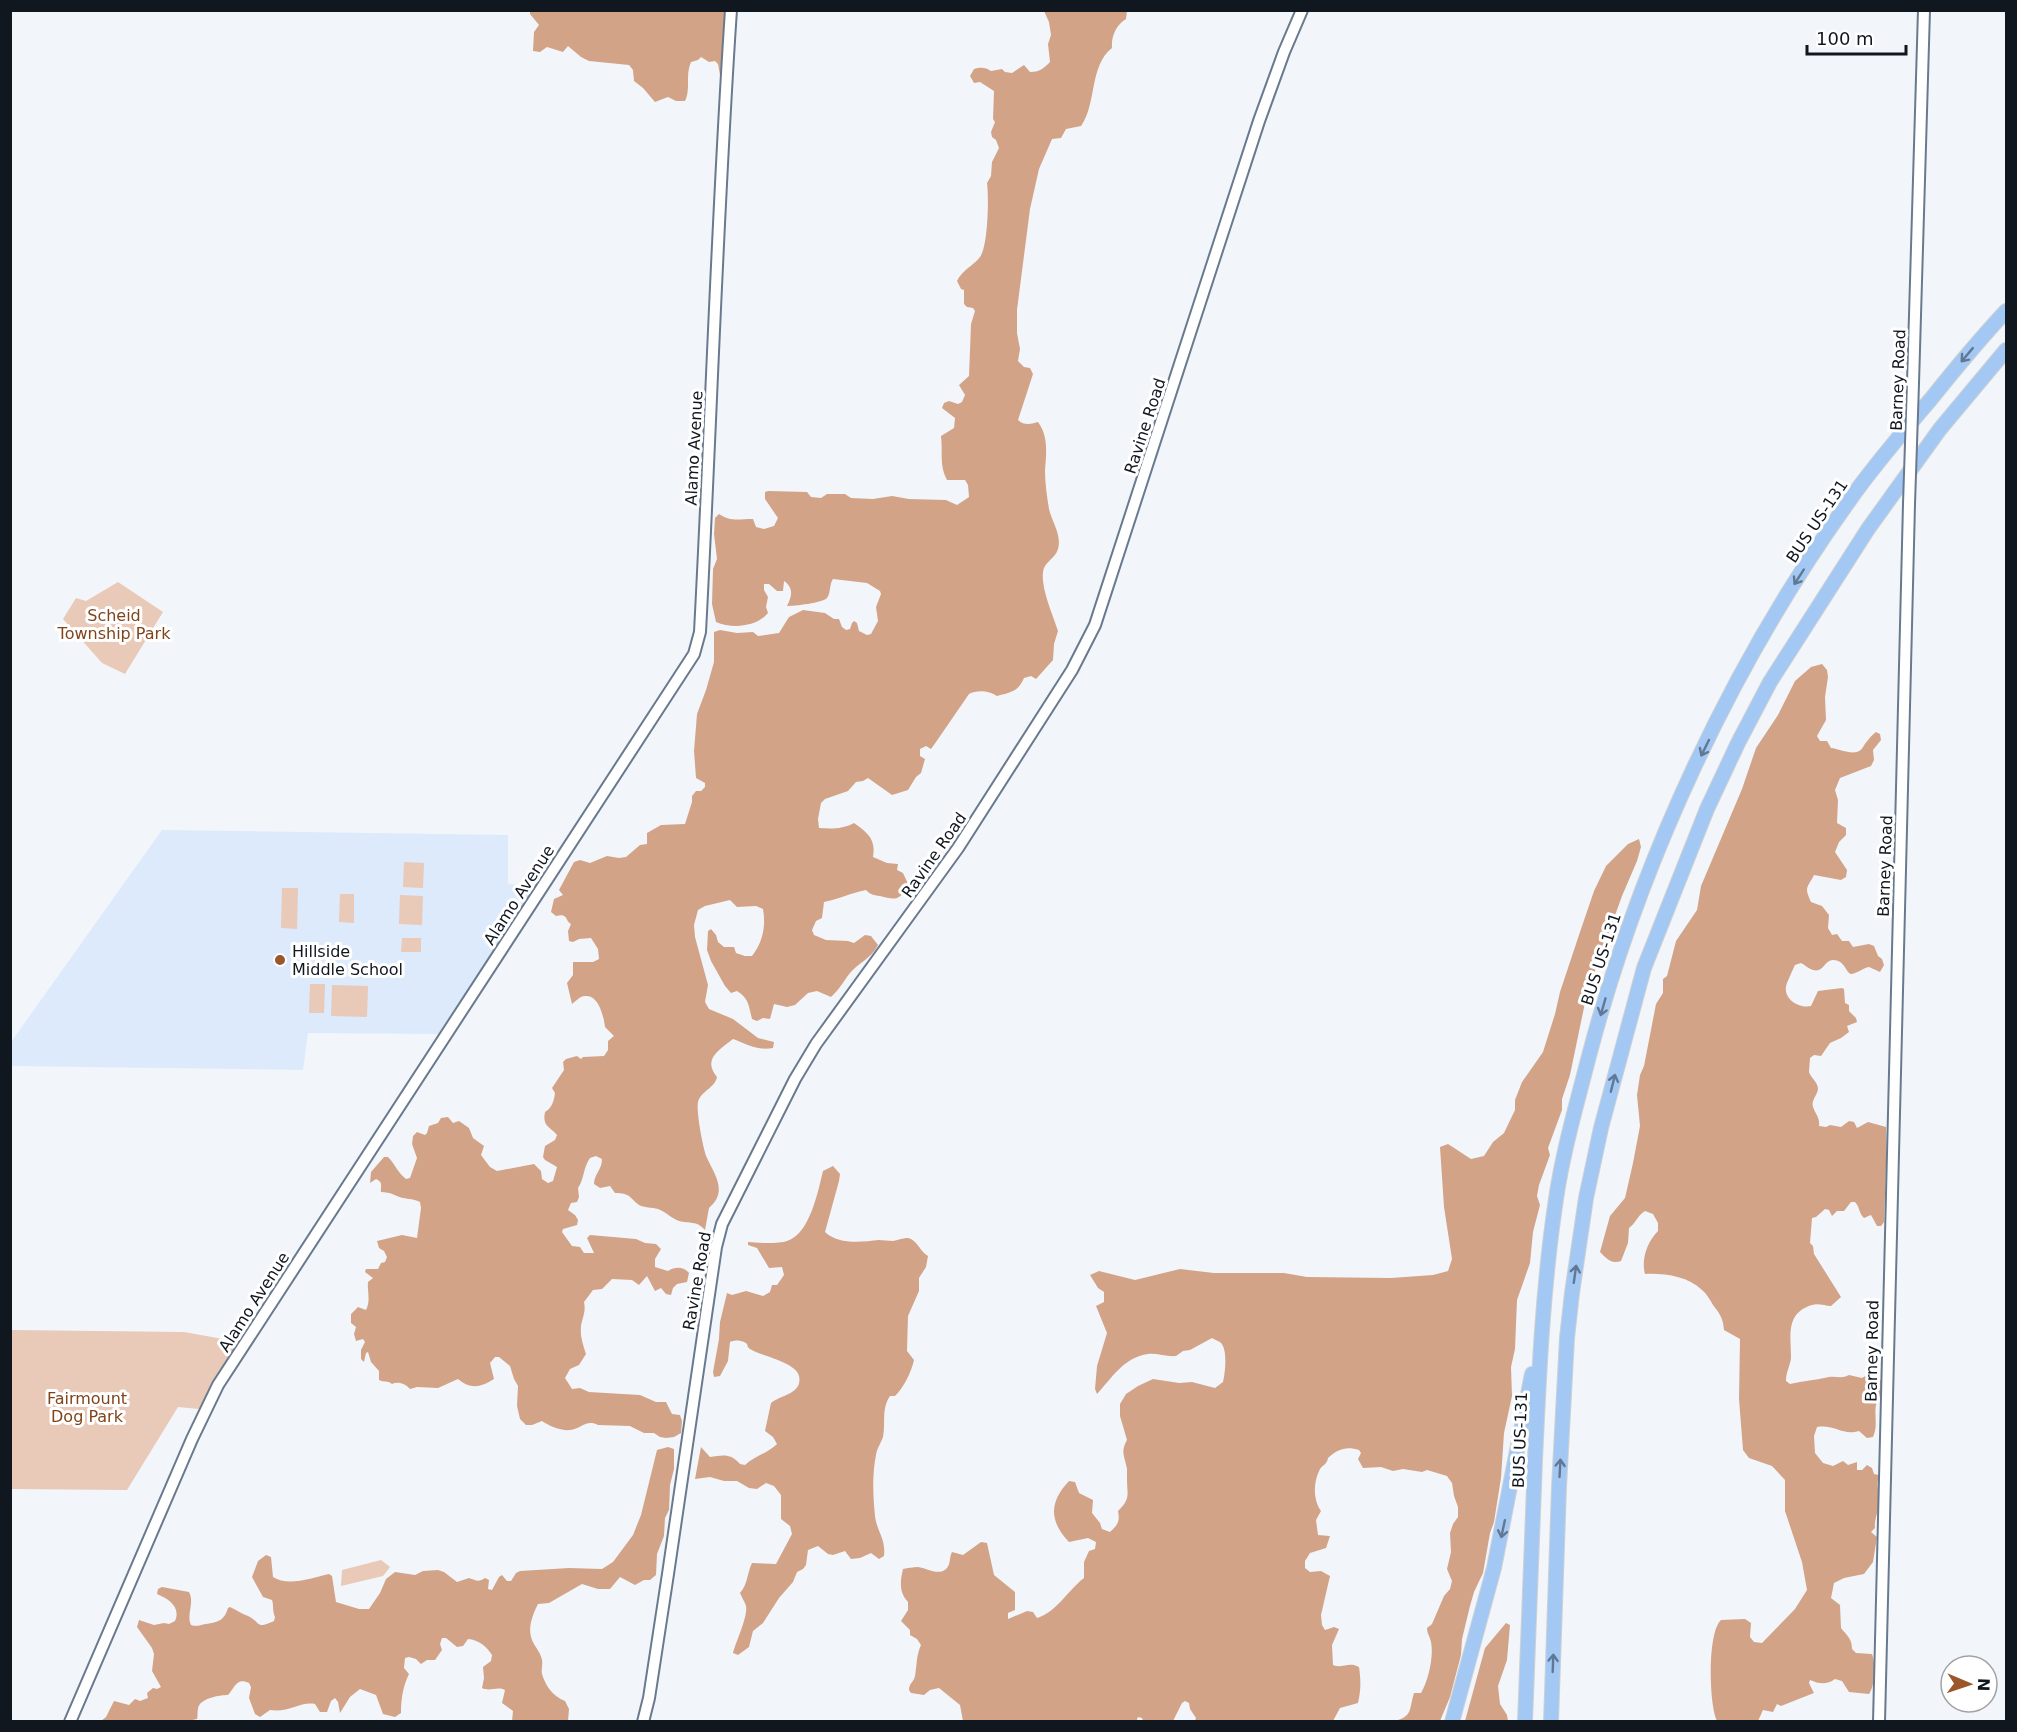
<svg xmlns="http://www.w3.org/2000/svg" width="2017" height="1732" font-family="'DejaVu Sans',sans-serif">
<style>
.built{fill:#dceafc}
.green{fill:#e9c9b7}
.forest{fill:#d2a387}
.lines{fill:none;stroke-linecap:round;stroke-linejoin:round}
.secondary-casing{stroke:#697a8e;stroke-width:14}
.highway-casing{stroke:#cfd1d2;stroke-width:16}
.secondary{stroke:#fff;stroke-width:10}
.highway{stroke:#a3c8f4;stroke-width:14}
.secondary-bridge-casing{stroke:#697a8e;stroke-width:14;stroke-linecap:butt}
.secondary-bridge{stroke:#fff;stroke-width:10}
.oneway{stroke:#617894}
.poi-dot{fill:#9b5729;stroke:#fff;stroke-width:2}
.labels{text-anchor:middle;dominant-baseline:central;stroke-width:6;stroke-linejoin:round;paint-order:stroke}
.street-label{font-size:16px;fill:#11171f;stroke:#fff}
.park-label{font-size:16px;fill:#80441a;stroke:#fff}
.poi-label{font-size:16px;fill:#11171f;stroke:#fff;text-anchor:start}
</style>
<rect width="100%" height="100%" fill="#f2f6fb"/>
<path class="built" d="M162 830 508 835V884L538 887 442 1034 308 1033 303 1070 11 1066V1042Z"/>
<path class="green" d="M118 582 163 612 125 674 102 663 63 619 76 598 86 601Z
M404 862 424 863 423 888 403 887Z
M282 888H298L297 929 281 928Z
M340 894H354V923L339 922Z
M400 895 423 896 422 925 399 924Z
M402 938H421V952H401Z
M310 984H325L324 1013H309Z
M332 985 368 986 367 1017 331 1016Z
M11 1330 184 1332 223 1339 236 1346 199 1409 178 1407 127 1490 11 1489Z
M381 1560 390 1567 383 1576 341 1586 342 1570Z"/>
<path class="forest" d="M530 11H725L722 73 720 75 718 64 715 61 709 62 701 57 698 60 691 62C685 75 691 89 685 101H676L668 97 655 102 643 88 634 81 633 70 629 65 589 61 581 57 568 46 563 52 547 47 540 52 533 51 534 32 539 25 530 14Z
M1044 11H1127L1126 19C1116 25 1111 37 1112 48 1089 66 1097 104 1081 126L1066 129 1061 138 1052 139 1039 169 1030 209 1017 310V333L1020 349 1018 361 1024 367 1030 368 1033 374 1018 420C1025 426 1030 424 1038 422 1049 437 1046 454 1045 471 1045 483 1047 497 1049 509 1052 522 1062 535 1058 549 1055 559 1044 562 1043 572 1041 589 1053 615 1058 631L1054 644 1053 660 1036 679 1031 676 1024 678C1018 692 1011 692 997 696 989 690 976 690 969 694L936 742 931 749 926 746 920 749V756L925 759 921 773 916 777 908 790 892 795 868 778 863 781 856 782 848 791 825 799 821 803 818 819 819 828C832 829 843 829 854 823 868 833 876 839 873 857L887 863 898 864 897 870 903 873 909 886C899 901 895 900 880 896 873 895 871 895 866 890 851 893 839 899 824 902L822 918 816 921 812 930 814 935 826 940 848 941 854 943 865 935 871 936 878 945C871 959 859 962 850 973 843 982 839 990 831 997L817 991 808 993 795 1005 787 1007 774 1004 770 1019 763 1018 757 1021 752 1019C749 1007 749 998 737 991L731 993 725 986 711 961 707 950 708 931 711 929 716 935 718 942 724 947H734L736 953 745 956H752C763 942 766 926 763 909L756 906 737 907 730 900 705 906 698 910 694 925 695 937 708 985 705 1002 709 1009 733 1019 758 1038 774 1042 773 1048C757 1051 747 1044 733 1039 717 1051 703 1060 717 1077 715 1088 701 1091 698 1102 696 1111 703 1149 707 1158 715 1175 728 1192 709 1208L705 1230C696 1220 690 1224 679 1221 671 1218 666 1212 658 1209 652 1207 644 1208 639 1205 629 1197 630 1193 615 1193L610 1186 600 1188 594 1184C594 1174 602 1170 602 1159L596 1156 590 1158C583 1168 584 1180 578 1188L579 1197 577 1202 571 1203 568 1210 575 1215 578 1220 577 1225 563 1229 562 1232 572 1246 580 1247 584 1253H594L587 1238 590 1235 636 1239 645 1243 656 1244 661 1249 655 1259V1267L668 1271C675 1267 683 1266 689 1273L687 1282 677 1284 673 1288 671 1295 666 1294 661 1288 655 1291 647 1276 639 1285 632 1280 612 1279 602 1289 593 1290 584 1302C586 1311 583 1316 581 1326 580 1337 583 1344 586 1354L579 1365 570 1369 565 1378 572 1389 580 1388 589 1392 640 1395 656 1402H666L672 1414 680 1415 682 1421 681 1433 674 1437 666 1438 660 1437 654 1433H644L630 1426 598 1425C586 1419 581 1429 570 1430 561 1431 549 1426 542 1421L532 1425H526L520 1419 517 1406 518 1386 514 1379 510 1366 499 1357H495L490 1363 494 1379C481 1387 471 1390 458 1379L438 1388 417 1387 410 1389C406 1384 398 1381 392 1384 387 1380 384 1383 379 1380V1371L371 1362 368 1352 366 1353 364 1362 361 1359V1350L365 1342 363 1339 356 1341 354 1334 356 1327 351 1323V1314L358 1307 366 1310C371 1300 367 1292 368 1282L373 1278 365 1272 366 1269H378L381 1263 385 1262 387 1257 384 1251 379 1248 377 1241 402 1235 417 1238 421 1208 420 1202C414 1199 409 1199 403 1198 395 1196 391 1192 381 1192 380 1186 384 1183 376 1179L370 1183 371 1172 384 1157H388C395 1164 398 1173 406 1179L410 1178 417 1158 412 1144 413 1136 417 1132 425 1135 427 1133 429 1126 438 1123 441 1118 448 1117 453 1123 459 1121 469 1128 473 1138 484 1146 481 1155 490 1167 497 1171 534 1164 541 1171 542 1179 548 1183 553 1181 557 1167 545 1160 543 1157 545 1146 555 1140 557 1135C550 1126 542 1127 545 1112 552 1108 554 1101 555 1093L552 1088 564 1070 563 1062 566 1059 577 1056 581 1059 583 1057 604 1056 608 1050V1041L614 1036 605 1027C604 1018 599 994 585 996 580 996 576 1001 572 1004L567 983 573 975V962H593L599 959 598 949 591 938 579 939 573 942 569 941 568 931 571 924C564 920 569 913 556 916L551 912 554 899 563 895 559 890 574 862 580 860 590 863 607 856 619 858 626 857 640 845 647 844V833L661 825 685 824 692 802V796L696 791H701L705 787V783L696 778 694 751 697 714 706 690 714 662V632L720 630 737 633 753 632 758 636 779 633 789 617 803 610 825 613 834 619H839L842 627 846 630 850 629 852 623 854 621 857 623 859 631 867 635 871 634 878 621 876 607 881 594 880 591 867 583 833 579C829 585 831 593 827 598 823 603 794 606 787 606 792 596 794 588 784 581L783 591H777L769 584H764V590L768 597 766 607 768 613C757 627 732 629 716 622L712 604 713 569 717 559 714 534 715 518 719 514C731 522 738 519 753 519L756 527 764 529 774 526 778 518 765 499V492L768 491 807 492 811 497 821 498 827 494H845L851 498 873 499 892 496 909 499 946 500 957 505 969 497 968 485 965 480H947C939 465 943 452 941 436L954 428 955 418 942 408 944 403 949 401 958 404 962 402 965 395 959 385 969 376 971 324 975 311 973 308 967 307 964 304V290L961 289 957 281C962 270 973 266 980 257 988 246 989 198 987 183L991 176 992 162 999 148 996 140 992 137 991 132 995 122 993 119 994 91 980 82 974 83 970 76 974 69C981 67 985 67 991 71L1002 69 1005 72 1012 73 1024 65 1030 72C1039 72 1043 69 1050 62L1048 44 1051 35 1049 22Z
M1822 664 1827 670 1828 677 1825 697 1826 720 1817 736 1820 741H1827L1831 748C1841 749 1857 758 1863 747 1867 741 1870 737 1876 732L1880 734 1881 740 1873 750 1874 760 1871 766 1840 778 1835 790 1838 800 1837 823 1846 828V835L1839 842 1835 852 1847 870 1846 877 1841 880 1814 875C1807 889 1804 886 1811 902L1822 906 1829 915 1828 928 1832 935 1837 934 1842 941H1849L1853 947 1869 944 1874 946 1878 956 1882 959 1884 965 1880 972 1869 967C1863 968 1856 974 1851 974 1846 973 1845 960 1833 960 1824 960 1824 973 1813 970 1809 969 1805 965 1801 963L1795 965C1792 971 1789 978 1787 983 1781 998 1799 1009 1811 1006L1818 991 1842 988 1844 989 1845 1003 1849 1005V1011L1856 1018 1857 1022 1847 1026 1849 1032 1841 1038 1830 1043 1821 1056 1814 1055 1810 1058 1809 1072C1811 1078 1818 1082 1818 1089 1817 1096 1811 1100 1813 1107 1816 1115 1820 1118 1819 1126L1826 1127 1830 1125 1841 1127 1849 1121 1854 1122 1857 1128 1868 1122 1886 1127C1887 1159 1885 1190 1884 1222L1881 1226H1877L1871 1215 1864 1218C1859 1214 1860 1207 1855 1202H1851L1844 1211H1837L1832 1216 1829 1210 1825 1209 1816 1217 1812 1218 1810 1243 1813 1246 1814 1254 1841 1297 1831 1306C1825 1306 1818 1303 1812 1305 1785 1313 1791 1336 1791 1358 1790 1366 1786 1372 1786 1381L1790 1384C1803 1381 1816 1380 1829 1377 1837 1376 1842 1379 1849 1375L1862 1378 1872 1372 1876 1381 1881 1380V1395C1870 1408 1880 1422 1873 1437L1867 1438 1859 1431C1842 1436 1835 1424 1817 1427L1814 1436 1815 1453 1823 1463 1833 1466 1843 1461 1848 1465 1857 1462V1470H1862L1867 1465 1872 1468 1874 1474 1879 1475C1876 1485 1879 1492 1879 1502 1879 1511 1874 1519 1875 1528L1871 1532 1877 1537 1873 1562 1864 1574 1844 1578 1834 1583 1831 1598 1840 1605 1841 1628C1847 1636 1852 1638 1852 1649L1856 1653 1872 1654C1876 1664 1875 1686 1869 1694L1849 1692 1842 1681 1835 1679C1827 1685 1819 1684 1810 1680L1809 1683 1814 1693 1781 1706 1777 1704 1773 1712 1763 1710 1758 1721H1717C1709 1705 1707 1633 1721 1620L1745 1619 1751 1623 1750 1637 1754 1642 1762 1643 1795 1609 1807 1590 1802 1562 1785 1511V1480L1772 1466 1749 1458 1743 1450 1739 1399 1740 1339 1724 1330C1723 1318 1720 1314 1713 1305 1710 1300 1707 1294 1702 1290 1688 1276 1663 1273 1645 1274 1641 1260 1647 1242 1658 1231V1223L1653 1214 1645 1211C1637 1216 1636 1223 1629 1228L1628 1243 1621 1261C1611 1264 1607 1259 1600 1252L1610 1216 1625 1198 1633 1163 1640 1126 1637 1095 1640 1075 1644 1066 1656 1004 1663 993V979L1667 976 1676 941 1697 910 1701 886 1742 789 1756 748 1778 715 1795 681 1811 667Z
M1639 839 1641 847 1637 861 1622 896 1587 993 1570 1075 1562 1099V1110L1548 1148 1550 1155 1539 1185 1537 1196 1540 1205 1533 1232 1530 1263 1517 1300 1515 1349 1511 1367 1512 1396 1504 1433 1501 1478 1494 1522 1490 1533 1483 1573 1474 1592 1470 1606 1462 1639 1461 1655 1450 1697 1440 1721H1395C1413 1716 1409 1709 1414 1693H1421C1428 1681 1434 1657 1431 1642 1430 1636 1427 1634 1427 1628L1432 1624 1444 1596 1450 1589 1452 1581 1447 1569 1451 1552 1450 1533 1453 1524 1458 1517V1507L1454 1496 1452 1483 1447 1476 1427 1470 1422 1472 1403 1469 1393 1471 1381 1467 1363 1468 1358 1459 1361 1453 1359 1450C1346 1446 1338 1449 1328 1458 1327 1464 1324 1464 1320 1469 1313 1482 1313 1500 1321 1511L1316 1520 1318 1535 1330 1536 1326 1548 1310 1553 1305 1561V1568L1310 1572 1321 1571 1330 1576 1321 1615 1322 1625 1325 1630 1334 1627 1339 1629 1332 1645 1333 1665C1342 1669 1349 1661 1359 1667 1361 1680 1361 1690 1358 1703L1340 1708 1333 1721H1195L1196 1718 1190 1709 1189 1703 1185 1701 1182 1703 1173 1721H1143L1142 1718 1138 1717 1136 1722 963 1721 960 1705 939 1688 930 1690 924 1695 911 1693 909 1690C909 1683 914 1682 915 1676 917 1665 916 1656 921 1645L917 1639 910 1635V1630L901 1621 908 1610V1602C899 1593 900 1581 903 1569 908 1568 913 1567 918 1567 926 1568 939 1576 946 1569 951 1565 949 1557 952 1552L963 1555 981 1542 987 1543 994 1575 1015 1592V1610L1008 1613V1619L1027 1611 1033 1612 1037 1618C1057 1612 1068 1590 1084 1578V1562L1089 1551 1095 1549 1096 1542 1088 1538 1069 1542C1049 1521 1049 1502 1069 1481L1075 1482 1079 1493 1093 1500 1092 1513 1100 1523 1102 1529 1110 1532C1118 1525 1120 1521 1118 1511 1131 1498 1127 1495 1127 1479 1127 1478 1127 1469 1127 1469 1125 1457 1120 1452 1127 1440L1120 1416V1404L1126 1394 1138 1386 1153 1379 1179 1383 1192 1382 1215 1388 1223 1382C1225 1374 1228 1350 1221 1343 1221 1342 1213 1339 1212 1338L1190 1350 1183 1351 1176 1356C1167 1357 1157 1353 1148 1354 1124 1357 1112 1378 1097 1394L1095 1389 1097 1366 1107 1333 1096 1306 1104 1302V1292L1098 1288 1090 1275 1099 1271 1135 1280 1180 1269 1214 1273H1284L1307 1277 1391 1278 1433 1275 1448 1271 1452 1259 1444 1207 1440 1147 1448 1144 1471 1159 1484 1156 1493 1142 1504 1133 1515 1110V1100L1522 1082 1543 1052 1555 1014 1560 992 1580 932 1594 891 1606 866 1628 844Z
M833 1166 840 1174 839 1181 825 1232C839 1245 861 1242 879 1240 884 1240 888 1241 893 1241 899 1240 906 1236 911 1239 918 1243 921 1252 928 1256L926 1267 919 1278V1291L908 1316 907 1351 914 1360C911 1373 904 1387 895 1396H890C881 1409 886 1423 883 1437 881 1443 877 1448 876 1455 872 1475 873 1495 875 1516 877 1532 886 1539 884 1556L879 1559 871 1553 860 1558 851 1559 845 1551 833 1555 828 1554 818 1546 808 1550 806 1565 803 1569 797 1572 793 1582 779 1598 763 1623 753 1631 749 1647 738 1655 733 1653C736 1641 748 1617 746 1606 745 1602 742 1598 740 1593 748 1584 747 1573 752 1563L776 1564 792 1534 790 1526 781 1519V1495L774 1486 766 1483 757 1489 749 1488 737 1481H724L710 1477 695 1479 701 1447 710 1457C723 1455 731 1453 740 1464L745 1465C755 1456 768 1453 777 1444L773 1437 765 1431 771 1403C780 1395 803 1394 799 1376 796 1362 761 1356 750 1349 745 1345 750 1345 744 1342 739 1340 735 1340 730 1342L728 1361 720 1376 714 1377 713 1372 719 1339 720 1322 727 1293 732 1295 746 1291 763 1296 770 1292 772 1285H777L784 1275 782 1267 769 1268 757 1248 748 1245V1242C757 1243 779 1244 787 1241 810 1234 818 1191 823 1171Z
M668 1447 674 1449V1469L670 1485 669 1510 665 1518 664 1536 657 1554 656 1575 650 1580H644L635 1585 620 1577 610 1589H598L582 1584 549 1603 538 1604C532 1616 526 1631 534 1644 537 1649 541 1654 542 1660 543 1665 541 1669 542 1674 546 1687 553 1696 565 1701L569 1709 568 1721H512L513 1711 502 1703 505 1690C497 1686 490 1692 482 1688L484 1678 483 1667 491 1661 492 1655C486 1646 479 1640 468 1639L463 1646 457 1647 446 1638H442L440 1644 442 1650 435 1660H427L421 1664 416 1659 409 1657 405 1658 404 1668 409 1674C403 1686 401 1699 401 1713L395 1717 383 1714 376 1695 360 1689 350 1697 340 1713 338 1702 335 1698 331 1701 327 1712H320L315 1704C301 1701 289 1713 270 1710L260 1717 255 1714 249 1698 251 1687 249 1683C237 1677 235 1687 228 1695 220 1695 199 1698 198 1709 197 1712 198 1715 197 1719L188 1721H101L106 1717 114 1701 129 1705 135 1699 140 1701 148 1698 147 1693 153 1688 157 1689 161 1687 152 1671 154 1654 152 1648 137 1627 139 1620 154 1625 164 1623 169 1624 175 1621C181 1607 169 1599 157 1594L158 1589 162 1587 189 1592C195 1603 186 1614 191 1625 198 1627 199 1625 206 1624 218 1622 224 1621 228 1608L230 1607C237 1610 242 1614 248 1616 261 1622 255 1630 274 1621L275 1617C272 1610 274 1606 272 1600L263 1597 252 1577 258 1561 266 1555 271 1557 273 1577C288 1587 312 1578 329 1574L332 1576 336 1602 359 1609H369L380 1593 386 1579 395 1572 415 1575 423 1571 438 1570 444 1572 457 1582 469 1578C476 1580 478 1583 485 1578L489 1580 488 1589 492 1590 499 1577 502 1575 507 1581H511L516 1573 520 1571 569 1568 602 1569 613 1562 633 1535 641 1515 657 1450Z
M1506 1623 1510 1625 1507 1660 1498 1686 1500 1704 1507 1715 1508 1721H1465L1485 1648Z"/>
<g class="lines">
<defs>
<path id="secondary" d="M1913 383 1924 10
M70 1722 192 1439 218 1385 694 654 700 632C711 425 717 217 731 10
M643 1722 649 1698 668 1574 716 1247 722 1224 795 1079 816 1044 958 848 1072 670 1095 625 1259 121 1284 52 1302 10
M1879 1722 1909 504"/>
<path id="highway" d="M1452 1722 1494 1568 1532 1374
M1525 1722C1528 1634 1532 1547 1535 1460 1539 1372 1543 1285 1556 1199 1563 1151 1577 1103 1589 1056 1640 862 1732 664 1849 501 1874 465 1903 432 1931 399 1955 369 1980 339 2006 311
M1551 1722 1559 1487 1567 1338 1572 1293 1586 1198 1601 1128 1644 968 1707 809 1738 743 1770 682 1868 529 1940 429 2006 350"/>
</defs>
<use href="#secondary" class="secondary-casing"/>
<use href="#highway" class="highway-casing"/>
<use href="#secondary" class="secondary"/>
<use href="#highway" class="highway"/>
<defs>
<path id="secondary-bridge" d="M1909 504 1913 383"/>
</defs>
<use href="#secondary-bridge" class="secondary-bridge-casing"/>
<use href="#secondary-bridge" class="secondary-bridge"/>
</g>
<defs><path id="oneway-shaft" d="M-6 0H5M1.5-3L5.5 0L1.5 3" fill="none" stroke-width="1.6" stroke-linecap="round" stroke-linejoin="round" transform="scale(1.5)"/></defs>
<g class="oneway">
<use href="#oneway-shaft" transform="translate(1967 355) rotate(130)"/>
<use href="#oneway-shaft" transform="translate(1799 577) rotate(123)"/>
<use href="#oneway-shaft" transform="translate(1705 748) rotate(116)"/>
<use href="#oneway-shaft" transform="translate(1603 1007) rotate(106)"/>
<use href="#oneway-shaft" transform="translate(1613 1083) rotate(-76)"/>
<use href="#oneway-shaft" transform="translate(1575 1274) rotate(-82)"/>
<use href="#oneway-shaft" transform="translate(1560 1468) rotate(-87)"/>
<use href="#oneway-shaft" transform="translate(1503 1529) rotate(102)"/>
<use href="#oneway-shaft" transform="translate(1553 1663) rotate(-88)"/>
</g>
<circle class="poi-dot" cx="280" cy="960" r="6"/>
<g class="labels">
<g class="street-label">
<text transform="translate(1898 380) rotate(-88)">Barney Road</text>
<text transform="translate(1145 426) rotate(-72)">Ravine Road</text>
<text transform="translate(694 448) rotate(-87)">Alamo Avenue</text>
<text transform="translate(1817 521) rotate(-56)">BUS US-131</text>
<text transform="translate(934 855) rotate(-55)">Ravine Road</text>
<text transform="translate(1885 866) rotate(-88)">Barney Road</text>
<text transform="translate(519 895) rotate(-57)">Alamo Avenue</text>
<text transform="translate(1601 959) rotate(-72)">BUS US-131</text>
<text transform="translate(697 1281) rotate(-80)">Ravine Road</text>
<text transform="translate(254 1302) rotate(-57)">Alamo Avenue</text>
<text transform="translate(1872 1351) rotate(-89)">Barney Road</text>
<text transform="translate(1520 1440) rotate(-88)">BUS US-131</text>
</g>
<g class="park-label">
<text x="114" y="615">Scheid<tspan x="114" dy="18">Township Park</tspan></text>
<text x="87" y="1398">Fairmount<tspan x="87" dy="18">Dog Park</tspan></text>
</g>
<g class="poi-label">
<text x="292" y="951">Hillside<tspan x="292" dy="18">Middle School</tspan></text>
</g>
</g>
<rect width="2017" height="1732" fill="none" stroke="#11171f" stroke-width="24"/>
<g transform="translate(1969 1684) rotate(92)"><circle r="28" fill="#ffffff" stroke="#a0a2a5" stroke-width="1.5"/>
<path d="M0-4.5L10 22L0 15L-10 22Z" fill="#9b5729"/>
<text y="-9" font-size="16" font-weight="bold" text-anchor="middle" fill="#11171f">N</text>
</g>
<path d="M1807 45v9h99v-9" fill="none" stroke="#11171f" stroke-width="3"/>
<text x="1816" y="45" font-size="18" fill="#11171f" stroke="#ffffff" stroke-width="4.5" paint-order="stroke">100 m</text>
</svg>
